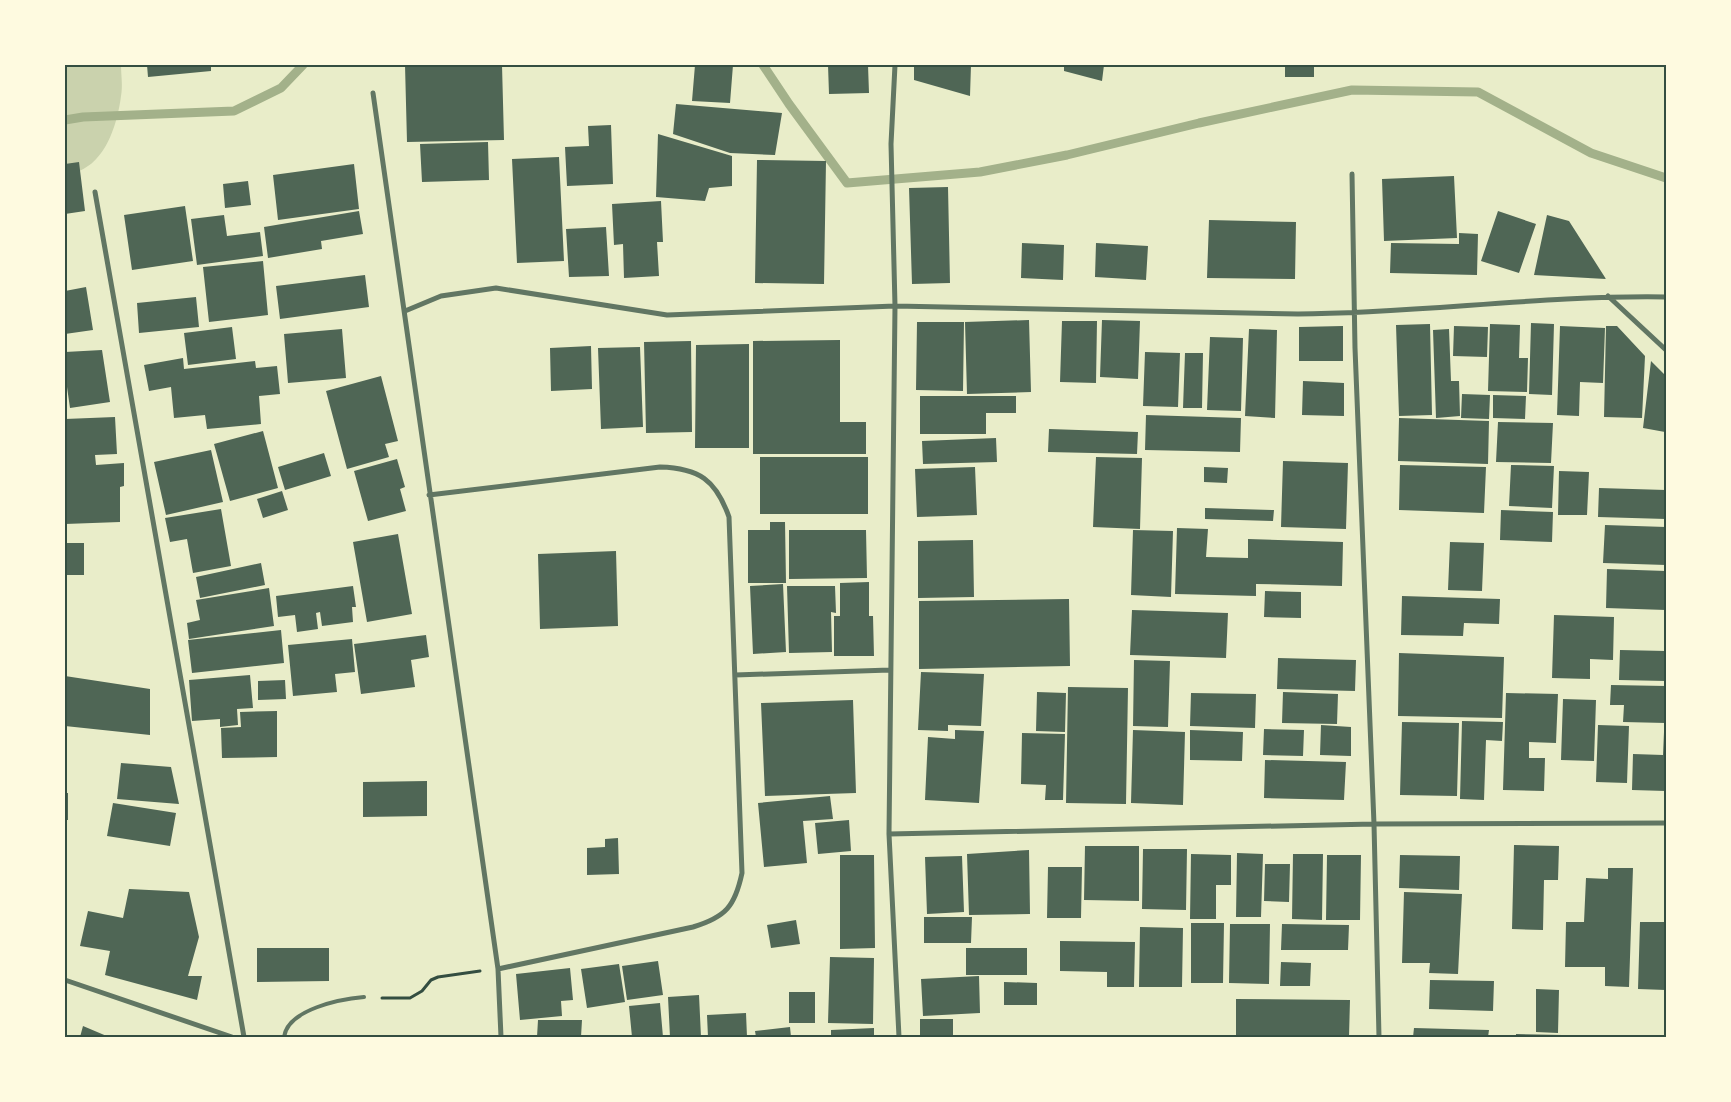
<svg xmlns="http://www.w3.org/2000/svg" width="1731" height="1102" font-family="Overpass,sans-serif">
<style>
.green{fill:#cad2ad}
.lines{fill:none;stroke-linecap:round;stroke-linejoin:round}
.stream{stroke:#a3b18a;stroke-width:9}
.building{fill:#4f6655}
.path{stroke:#344e41;stroke-width:3}
.service{stroke:#617663;stroke-width:4}
.minor{stroke:#617663;stroke-width:5}
.neatline{fill:none;stroke:#344e41;stroke-width:2}
</style>
<rect width="100%" height="100%" fill="#e9edc9"/>
<path class="green" d="M65 65H121C121 75 123 86 121 96 117 127 103 172 65 174Z"/>
<g class="lines">
<path class="stream" d="M763 65 789 104 847 183 980 172 1067 155 1199 123 1352 90 1478 92 1591 153 1666 178
M65 120 83 117 234 111 281 88 303 65"/>
</g>
<path class="building" d="M147 65H211V71L148 77Z
M405 65H502L504 140 407 142Z
M695 65H733L730 103 692 101Z
M828 65H868L869 93 829 94Z
M914 65H971L970 96 914 80Z
M1064 65H1104L1102 81 1064 71Z
M1285 65H1314V77H1285Z
M676 104 782 113 775 155 730 153 673 134Z
M611 125 613 184 567 186 565 147 589 146 588 126Z
M658 134 732 156V186L709 188 705 201 656 197Z
M488 142 489 180 422 182 420 144Z
M559 157 564 261 517 263 512 159Z
M757 160 826 161 824 284 755 283Z
M79 162 85 211 65 214V164Z
M354 164 359 209 278 220 273 175Z
M1454 176 1457 238 1384 241 1382 179Z
M248 181 251 205 225 208 223 184Z
M948 187 950 283 912 284 909 188Z
M661 201 663 242H657L659 276 624 278 623 244 614 245 612 204Z
M185 206 193 261 132 270 124 215Z
M359 211 363 234 321 241 322 249 268 258 264 227Z
M1498 211 1536 224 1519 273 1481 261Z
M224 215 227 236 260 232 263 256 197 265 191 219Z
M1547 215 1569 221 1606 279 1534 275Z
M1209 220 1296 222 1295 279 1207 278Z
M606 227 609 276 569 277 566 229Z
M1459 233 1478 234 1477 275 1390 273 1391 243 1459 244Z
M1022 243 1064 245 1063 280 1021 278Z
M1096 243 1148 246 1146 280 1095 277Z
M263 261 268 315 209 322 203 267Z
M365 275 369 307 280 319 276 286Z
M86 287 93 330 65 334V291Z
M196 297 199 327 139 333 137 303Z
M1029 320 1031 392 967 394 965 322Z
M1102 320 1140 321 1138 379 1100 377Z
M1062 321H1097L1096 383 1060 382Z
M917 322H964L963 391 916 390Z
M1531 323 1554 324 1552 395 1529 394Z
M1430 324 1432 415 1399 416 1396 325Z
M1490 324 1520 325 1519 358H1528L1527 392 1488 391Z
M1343 326V361H1299V327Z
M1454 326 1488 327 1487 357 1453 356Z
M1560 326 1605 328 1603 383 1580 382 1579 416 1557 415Z
M1606 326H1617L1645 356 1642 418 1604 417Z
M232 327 236 359 188 365 184 333Z
M342 329 346 378 288 383 284 334Z
M1249 329 1277 330 1275 418 1245 416Z
M1449 329 1451 381H1459L1460 416 1436 418 1433 330Z
M1210 337 1243 338 1241 411 1207 410Z
M840 340V422H866V454H753V341Z
M691 341 692 432 646 433 644 342Z
M749 344V448H695L696 345Z
M591 346 592 389 551 391 550 348Z
M640 347 643 427 601 429 598 348Z
M102 350 110 402 70 408 67 387H65V352Z
M1145 352 1180 353 1178 407 1143 406Z
M1185 353H1203L1202 408H1183Z
M183 358 184 369 255 361 256 368 277 366 280 394 259 396 261 424 207 429 205 415 174 418 171 387 149 391 144 365Z
M1651 361 1666 376 1665 432 1643 428Z
M381 376 398 441 385 444 389 457 347 469 326 391Z
M1303 381 1344 383V416L1302 415Z
M1462 394 1490 395 1489 419 1461 418Z
M1493 395 1526 396 1525 419 1493 418Z
M920 396H1016V413H986V434H920Z
M1146 415 1241 418 1240 452 1145 450Z
M115 417 117 454 95 455 96 465 124 463V486L120 487V522L65 524V419Z
M1399 418 1489 421 1488 464 1398 461Z
M1498 422 1553 423 1551 463 1496 462Z
M1049 429 1138 432 1137 454 1048 452Z
M263 431 278 488 230 501 214 444Z
M996 438 997 462 923 464 922 441Z
M211 450 223 502 166 515 154 462Z
M324 453 331 476 285 490 278 467Z
M760 457H868V514H760Z
M1096 457 1142 458 1140 529 1093 527Z
M397 459 405 487 400 489 406 511 368 521 354 471Z
M1283 461 1348 463 1346 529 1281 527Z
M1400 465 1486 467 1484 513 1399 510Z
M1511 465 1554 466 1552 508 1509 506Z
M975 467 977 515 917 517 915 469Z
M1204 467 1228 468 1227 483 1204 482Z
M1559 471 1589 472 1587 515H1558Z
M1599 488 1666 490V519L1598 517Z
M282 491 288 510 263 518 257 499Z
M1205 508 1274 510 1273 521 1205 519Z
M221 509 231 566 193 573 187 539 170 542 165 518Z
M1501 510 1553 512 1552 542 1500 540Z
M770 522H785L786 583H748V530H770Z
M1605 525 1666 527V565L1603 563Z
M1177 528 1208 529 1206 557 1248 558V539L1343 542 1342 586 1256 584V596L1175 594Z
M789 530H866L867 578 789 579Z
M1133 530 1173 531 1171 597 1131 595Z
M398 534 412 614 367 622 353 542Z
M973 540 974 597 918 598V541Z
M1450 542 1484 543 1482 591 1448 590Z
M65 543H84V575H65Z
M616 551 618 626 540 629 538 554Z
M261 563 265 585 200 598 196 577Z
M1607 569 1666 571V610L1606 608Z
M869 582V616H873L874 656H834V616H840V583Z
M783 584 786 652 753 654 750 586Z
M353 586 356 607H352L353 622 322 626 320 612 316 613 318 629 297 632 295 615 278 617 276 596Z
M787 586H835L836 613 831 612 832 652 789 653Z
M269 588 274 626 189 639 187 623 200 620 196 600Z
M1265 591 1301 592V618L1264 617Z
M1402 596 1500 599 1499 624 1464 623 1463 636 1401 635Z
M1069 599 1070 666 919 669V601Z
M1132 610 1228 613 1226 658 1130 655Z
M1554 615 1614 617 1613 660 1590 659V679L1552 678Z
M281 630 284 663 192 673 188 640Z
M426 635 429 657 411 660 415 687 361 694 354 644Z
M352 639 355 672 335 674 337 692 293 696 288 645Z
M1620 650 1666 651V681L1619 680Z
M1399 653 1504 657 1502 718 1398 716Z
M1278 658 1356 660 1355 691 1277 689Z
M1134 660 1170 661 1168 727 1133 726Z
M921 672 984 674 981 726 948 725V731L918 730Z
M250 675 253 708 237 709 238 725 220 727V719L192 721 189 680Z
M65 676 150 689V735L65 726Z
M285 680 286 699 258 700V681Z
M1611 685 1666 686V723L1623 722 1624 705H1610Z
M1068 687 1128 688 1126 804 1066 803Z
M1037 692 1066 693 1065 732 1036 731Z
M1283 692 1338 694 1337 724 1282 723Z
M1191 693 1256 694 1255 728 1190 726Z
M1506 693 1558 694 1556 743 1529 742V758H1545L1544 791 1503 790Z
M1563 699 1596 700 1594 761 1561 760Z
M853 700 856 793 765 796 761 703Z
M277 711V757L222 758 221 728 241 727 240 712Z
M1462 721 1503 722 1502 741 1486 740 1484 800 1460 799Z
M1402 722 1459 723 1457 796 1400 795Z
M1321 725 1351 727V756L1320 755Z
M1598 725 1629 726 1627 783 1596 782Z
M1264 729 1304 730 1303 756 1263 755Z
M955 730 984 731 979 803 925 800 928 737 955 739Z
M1133 730 1185 732 1183 805 1131 803Z
M1190 730 1243 732 1242 761 1190 760Z
M1664 732H1666V791L1632 790 1633 754 1663 755Z
M1022 733 1065 734 1063 800H1045L1046 785 1021 784Z
M1265 760 1346 762 1344 800 1264 798Z
M121 763 171 767 179 804 117 799Z
M427 781V816L363 817V782Z
M65 793H68V820H65Z
M830 796 833 819 803 821 807 863 764 867 758 803Z
M113 803 176 813 170 846 107 836Z
M849 820 851 851 818 854 815 823Z
M618 838 619 874 587 875V848L605 847V839Z
M1514 845 1559 846 1558 880H1544L1543 930 1512 929Z
M1085 846H1139V901L1084 900Z
M1143 849H1187L1186 910 1142 909Z
M1029 850 1030 914 969 915 967 854Z
M1237 853 1263 854 1261 917H1236Z
M1191 854 1231 855V885H1216V919H1190Z
M1293 854H1323L1322 920 1292 919Z
M840 855H874L875 948 840 949Z
M1327 855H1361L1360 920H1326Z
M1400 855 1460 856 1459 890 1399 888Z
M962 856 964 912 927 914 925 857Z
M1265 864H1290L1289 902 1264 901Z
M1048 867H1082L1081 918H1047Z
M1608 868H1633L1629 987 1605 986V967H1565L1566 922H1584L1586 878 1608 879Z
M129 889 189 892 199 937 188 976H202L197 1000 105 975 110 951 80 946 88 911 123 918Z
M1404 892 1462 894 1458 974 1429 973 1430 963H1402Z
M924 917H972L971 943H924Z
M796 920 800 944 771 948 767 925Z
M1640 922H1666V990L1638 989Z
M1191 923H1224L1223 983H1191Z
M1230 924H1270L1269 984 1229 983Z
M1282 924 1349 925 1348 950H1281Z
M1140 927 1183 928 1182 987H1139Z
M1060 941 1135 942 1134 987H1107V972L1060 971Z
M257 948H329V981L257 982Z
M966 948H1027V975H966Z
M830 957 874 958 873 1024 828 1023Z
M658 961 663 995 627 1000 622 966Z
M1281 962 1311 963 1310 986H1280Z
M619 964 625 1002 587 1008 581 969Z
M570 968 573 1000 561 1001 562 1016 520 1020 516 974Z
M979 976 980 1013 923 1016 921 979Z
M1430 980 1494 981 1493 1011 1429 1009Z
M1004 982 1037 983V1005H1004Z
M1536 989 1559 990 1558 1033 1536 1032Z
M789 992H815V1023H789Z
M699 995 701 1037H670L668 997Z
M1236 999 1350 1000 1349 1037H1236Z
M660 1003 663 1037H632L629 1006Z
M746 1013 747 1037H708L707 1015Z
M920 1019H953V1037H920Z
M538 1020H582L581 1037H537Z
M83 1026 109 1037H80Z
M790 1027 791 1037H756L755 1031Z
M874 1028V1037H831V1030Z
M1414 1028 1489 1030 1488 1037H1413Z
M1516 1034 1562 1035V1037H1516Z"/>
<g class="lines">
<path class="path" d="M382 998H410L422 991 431 980 438 977 480 971"/>
<path class="service" d="M284 1037C288 1009 341 999 364 997"/>
<path class="minor" d="M895 65 891 144 895 306 889 834 899 1037
M373 93 498 969 501 1037
M1352 174 1355 348 1374 824 1379 1037
M95 192 244 1037
M1608 296 1666 350
M405 311 441 296 496 288 667 315 895 306 1298 314C1421 313 1543 295 1666 297
M429 495 660 467C699 468 716 480 729 517L742 873C735 906 726 917 693 927L498 969
M735 675 890 670
M889 834 1374 824 1666 823
M65 980 232 1037"/>
</g>
<rect width="1731" height="1102" fill="none" stroke="#fefae0" stroke-width="132"/>
<rect x="66" y="66" width="1599" height="970" class="neatline"/>
</svg>
